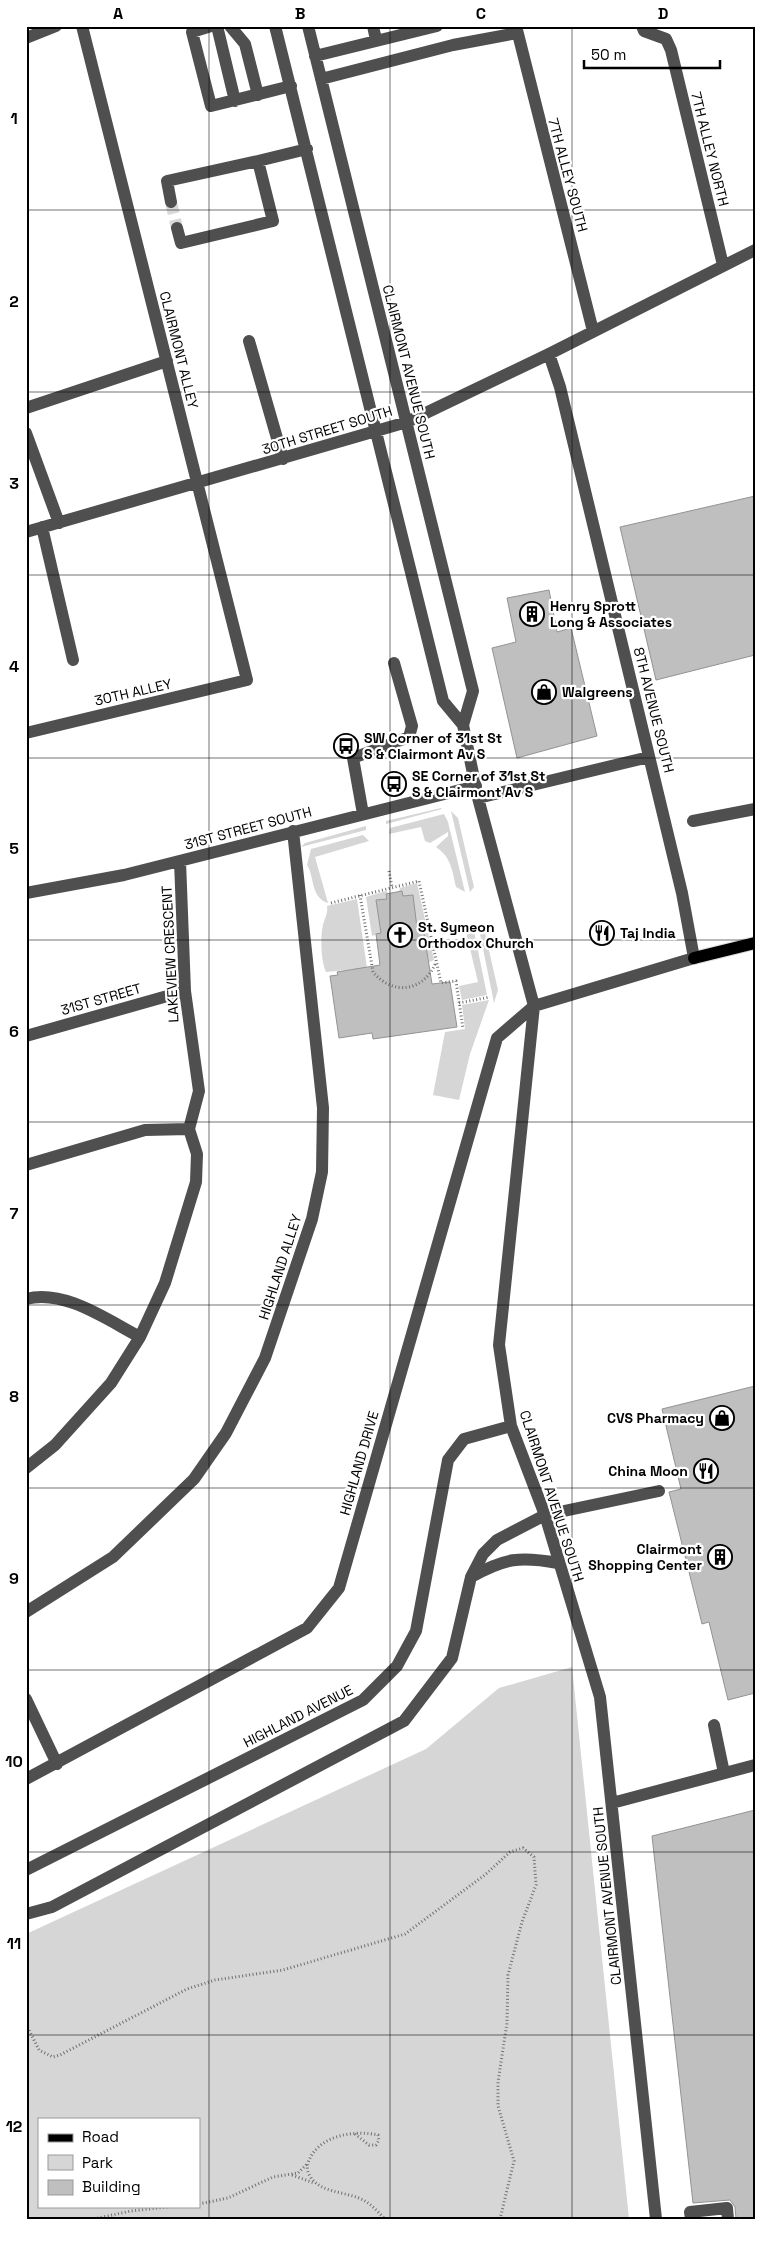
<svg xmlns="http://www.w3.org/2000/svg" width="781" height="2245" font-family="'Space Grotesk',sans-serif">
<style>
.green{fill:#d6d6d6;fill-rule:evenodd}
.building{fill:#bfbfbf;stroke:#939393}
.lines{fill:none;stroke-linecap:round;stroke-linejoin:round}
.minor-tunnel{stroke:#d9d9d9;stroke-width:12;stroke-dasharray:12 6;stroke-linecap:butt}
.major-casing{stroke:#dbdbdb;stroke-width:14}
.path{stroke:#717171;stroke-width:3;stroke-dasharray:1 2.5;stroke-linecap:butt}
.minor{stroke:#4f4f4f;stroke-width:12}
.major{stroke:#000;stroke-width:12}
.grid{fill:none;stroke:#000;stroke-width:1;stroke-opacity:0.55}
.labels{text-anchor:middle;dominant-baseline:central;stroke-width:4.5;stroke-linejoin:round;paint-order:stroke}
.street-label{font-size:14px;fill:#000;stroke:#fff}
.poi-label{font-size:14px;font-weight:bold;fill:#000;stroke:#fff;text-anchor:start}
.neatline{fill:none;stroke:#000;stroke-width:2}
.grid-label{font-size:16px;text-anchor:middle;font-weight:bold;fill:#000}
</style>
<rect width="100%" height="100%" fill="#fff"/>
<path class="green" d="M441 808 442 809 386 824V821Z
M451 811 458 818 474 887 470 892Z
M444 814 448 822 465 892 456 887C452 870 451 857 436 847L448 836V832L430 843 425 841 421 827 389 834 390 828Z
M366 826V830L301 847 305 843Z
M363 835 369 841 315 857 328 903C310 897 315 877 307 865L311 849Z
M417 883 434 960 429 962 423 927 417 928 413 895 403 896 399 892 400 888Z
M386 891 388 893 386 894 387 899 376 900 381 933 372 936 366 897Z
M357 899 367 968 326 972C321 961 320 937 323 925 325 917 328 914 327 906Z
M478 924H483L498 990 494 1003Z
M473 926 487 995 462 1000 459 986 478 982 467 936 469 929Z
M489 1000 470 1054 459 1100 433 1095 445 1032 465 1029 462 1005Z
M572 1667 629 2219H26V1934L426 1749 499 1688ZM39 2119H199V2206H39Z"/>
<path class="building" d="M755 496V655L656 680 620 527Z
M549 590 557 632 571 628 597 736 517 758 492 648 516 642 507 598Z
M402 891 403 896 413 895 417 928 423 927 432 984 450 982 457 1027 373 1039 372 1033 339 1038 330 976 338 975 337 972 380 965 376 934 381 933 376 900 387 899 386 894Z
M755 1386V1693L728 1700 709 1622 702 1624 669 1492 681 1489 662 1409Z
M755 1810V2219H736L735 2207 730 2200 693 2203 652 1836Z"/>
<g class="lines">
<path class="minor-tunnel" d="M171 202 177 228"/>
<defs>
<path id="major" d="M694 958 755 943"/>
</defs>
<use href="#major" class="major-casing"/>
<path class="path" d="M389 871 392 887
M360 895 373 972C393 996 424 992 436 962
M331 903 419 881 441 983 456 981 463 1029
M459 1003 490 997
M26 2024 39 2050 53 2057 60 2055 187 1989 215 1980 283 1970 405 1934 486 1874 510 1852 523 1848 534 1857 536 1885 522 1922 508 1975 507 2023 498 2082V2106L514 2161 500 2219
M355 2134 369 2145H376L379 2140 378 2135C354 2130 322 2135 310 2158 307 2163 306 2170 310 2176 320 2194 348 2191 365 2201 372 2205 379 2213 385 2219
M292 2175 314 2183
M199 2204 228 2198 273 2177 298 2173 307 2164
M94 2219 131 2211 176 2206"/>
<path class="minor" d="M211 26 192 32 211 106 291 86
M217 26 235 101
M230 26 245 44 258 95
M275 26 443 701 463 725
M308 26 473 691 463 725 478 798 534 1006 499 1345 511 1426 545 1515 600 1697 656 2219
M373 26 376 40
M516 26 593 331
M642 26 644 31 666 39 671 50 723 265
M26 38 56 26
M315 56 437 26
M321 79 453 45 517 33
M171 202 167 181 258 161
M177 228 181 243 273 221 258 161 307 149
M249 341 283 459
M26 408 167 361
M26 433 59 523
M42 527 73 660
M26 532 407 422 549 354 755 250
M26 733 247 680 82 26
M478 798 649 757
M363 814 353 758 409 737 412 726 394 663
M693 821 755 809
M26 893 124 875 476 786
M26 1036 185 991
M26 1165 145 1130 189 1129
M26 1299C65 1289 107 1320 140 1337
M26 1468 55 1445 111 1383 140 1337 165 1283 196 1182 197 1154 189 1129 199 1091 185 991 180 861
M471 1577 483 1554 497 1540 545 1515 659 1491
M26 1612 113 1557 194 1479 226 1433 265 1358 312 1219 322 1172 323 1108 293 831
M26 1699 57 1764
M714 1725 724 1773
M26 1779 307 1628 339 1588 497 1038 534 1006 694 958 682 893 560 387 549 354
M612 1803 755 1765
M26 1870 363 1700 397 1666 416 1631 448 1460 464 1439 511 1426
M26 1914 52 1907 404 1721 452 1658 471 1577C505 1558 520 1556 558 1563
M691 2219 690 2212 727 2208 728 2219"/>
<use href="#major" class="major"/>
</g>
<path class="grid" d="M209 26V2219M390 26V2219M572 26V2219M26 210H755M26 392H755M26 575H755M26 758H755M26 940H755M26 1122H755M26 1305H755M26 1488H755M26 1670H755M26 1852H755M26 2035H755"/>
<defs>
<symbol id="building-ring" viewBox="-11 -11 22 22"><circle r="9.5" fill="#fff" stroke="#000" stroke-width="1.5"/><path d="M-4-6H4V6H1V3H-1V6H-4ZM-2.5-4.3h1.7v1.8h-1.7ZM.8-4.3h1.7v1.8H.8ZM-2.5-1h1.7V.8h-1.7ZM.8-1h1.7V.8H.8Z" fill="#000"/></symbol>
<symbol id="shop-ring" viewBox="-11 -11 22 22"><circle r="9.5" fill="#fff" stroke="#000" stroke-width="1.5"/><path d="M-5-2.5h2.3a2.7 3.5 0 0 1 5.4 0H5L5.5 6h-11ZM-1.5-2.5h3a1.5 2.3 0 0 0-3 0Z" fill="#000"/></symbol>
<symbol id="bus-ring" viewBox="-11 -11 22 22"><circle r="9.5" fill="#fff" stroke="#000" stroke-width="1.5"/><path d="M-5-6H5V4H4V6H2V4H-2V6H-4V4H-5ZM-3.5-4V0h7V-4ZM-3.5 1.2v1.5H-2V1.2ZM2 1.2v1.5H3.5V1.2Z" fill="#000"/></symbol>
<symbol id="restaurant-ring" viewBox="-11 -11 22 22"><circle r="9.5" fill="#fff" stroke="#000" stroke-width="1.5"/><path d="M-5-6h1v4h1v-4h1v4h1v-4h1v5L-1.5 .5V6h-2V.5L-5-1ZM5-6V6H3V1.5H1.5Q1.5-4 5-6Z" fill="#000"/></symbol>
<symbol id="church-ring" viewBox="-11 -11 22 22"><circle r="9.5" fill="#fff" stroke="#000" stroke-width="1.5"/><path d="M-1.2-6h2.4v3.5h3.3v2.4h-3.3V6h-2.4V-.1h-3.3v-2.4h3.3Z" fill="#000"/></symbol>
</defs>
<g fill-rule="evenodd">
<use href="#building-ring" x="518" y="600" width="28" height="28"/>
<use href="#shop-ring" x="530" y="678" width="28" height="28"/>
<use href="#bus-ring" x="332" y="732" width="28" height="28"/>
<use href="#bus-ring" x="380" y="770" width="28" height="28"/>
<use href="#restaurant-ring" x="588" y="919" width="28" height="28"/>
<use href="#church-ring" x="386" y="921" width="28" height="28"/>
<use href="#shop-ring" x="708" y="1404" width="28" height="28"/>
<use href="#restaurant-ring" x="692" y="1457" width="28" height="28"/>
<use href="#building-ring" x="706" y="1543" width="28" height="28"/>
</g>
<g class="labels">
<g class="street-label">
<text transform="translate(710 149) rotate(76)">7TH ALLEY NORTH</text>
<text transform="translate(568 175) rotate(75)">7TH ALLEY SOUTH</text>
<text transform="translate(179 350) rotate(76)">CLAIRMONT ALLEY</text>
<text transform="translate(409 372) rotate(76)">CLAIRMONT AVENUE SOUTH</text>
<text transform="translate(327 430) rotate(-17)">30TH STREET SOUTH</text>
<text transform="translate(133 692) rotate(-13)">30TH ALLEY</text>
<text transform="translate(654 710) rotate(76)">8TH AVENUE SOUTH</text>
<text transform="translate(248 828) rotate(-15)">31ST STREET SOUTH</text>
<text transform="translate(170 954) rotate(-93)">LAKEVIEW CRESCENT</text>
<text transform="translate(101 999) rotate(-16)">31ST STREET</text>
<text transform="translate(280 1267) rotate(-72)">HIGHLAND ALLEY</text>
<text transform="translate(359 1463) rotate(-74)">HIGHLAND DRIVE</text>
<text transform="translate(552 1496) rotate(72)">CLAIRMONT AVENUE SOUTH</text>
<text transform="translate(298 1716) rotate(-27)">HIGHLAND AVENUE</text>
<text transform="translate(607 1896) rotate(-96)">CLAIRMONT AVENUE SOUTH</text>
</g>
<g class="poi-label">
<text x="550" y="606">Henry Sprott<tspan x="550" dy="16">Long &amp; Associates</tspan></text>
<text x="562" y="692">Walgreens</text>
<text x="364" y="738">SW Corner of 31st St<tspan x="364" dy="16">S &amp; Clairmont Av S</tspan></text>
<text x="412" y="776">SE Corner of 31st St<tspan x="412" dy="16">S &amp; Clairmont Av S</tspan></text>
<text x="418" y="927">St. Symeon<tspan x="418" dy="16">Orthodox Church</tspan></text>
<text x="620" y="933">Taj India</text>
<text x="704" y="1418" text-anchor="end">CVS Pharmacy</text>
<text x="688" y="1471" text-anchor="end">China Moon</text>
<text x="702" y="1549" text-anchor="end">Clairmont<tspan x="702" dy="16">Shopping Center</tspan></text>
</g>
</g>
<rect width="781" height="2245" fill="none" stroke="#ffffff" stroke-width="55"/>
<rect x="38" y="2118" width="162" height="90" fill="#ffffff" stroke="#999999"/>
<rect x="48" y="2134" width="25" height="8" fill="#000000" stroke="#999999"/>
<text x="82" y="2142" font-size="15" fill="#000000">Road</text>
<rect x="48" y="2155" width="25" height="15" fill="#d6d6d6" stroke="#999999"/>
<text x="82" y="2168" font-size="15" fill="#000000">Park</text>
<rect x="48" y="2180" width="25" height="15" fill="#bfbfbf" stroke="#999999"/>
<text x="82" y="2192" font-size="15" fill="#000000">Building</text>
<path d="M584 60v8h136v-8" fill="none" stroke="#000000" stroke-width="2.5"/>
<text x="591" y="60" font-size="15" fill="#000000" stroke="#ffffff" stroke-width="4" paint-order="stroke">50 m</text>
<rect x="28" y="28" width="726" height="2190" class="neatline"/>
<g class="grid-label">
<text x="118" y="19">A</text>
<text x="300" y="19">B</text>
<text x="481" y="19">C</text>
<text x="663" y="19">D</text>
<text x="14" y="124">1</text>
<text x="14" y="307">2</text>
<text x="14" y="489">3</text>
<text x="14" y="672">4</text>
<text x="14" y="854">5</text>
<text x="14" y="1037">6</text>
<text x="14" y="1219">7</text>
<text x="14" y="1402">8</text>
<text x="14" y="1584">9</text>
<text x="14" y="1767">10</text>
<text x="14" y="1949">11</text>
<text x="14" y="2132">12</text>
</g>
</svg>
